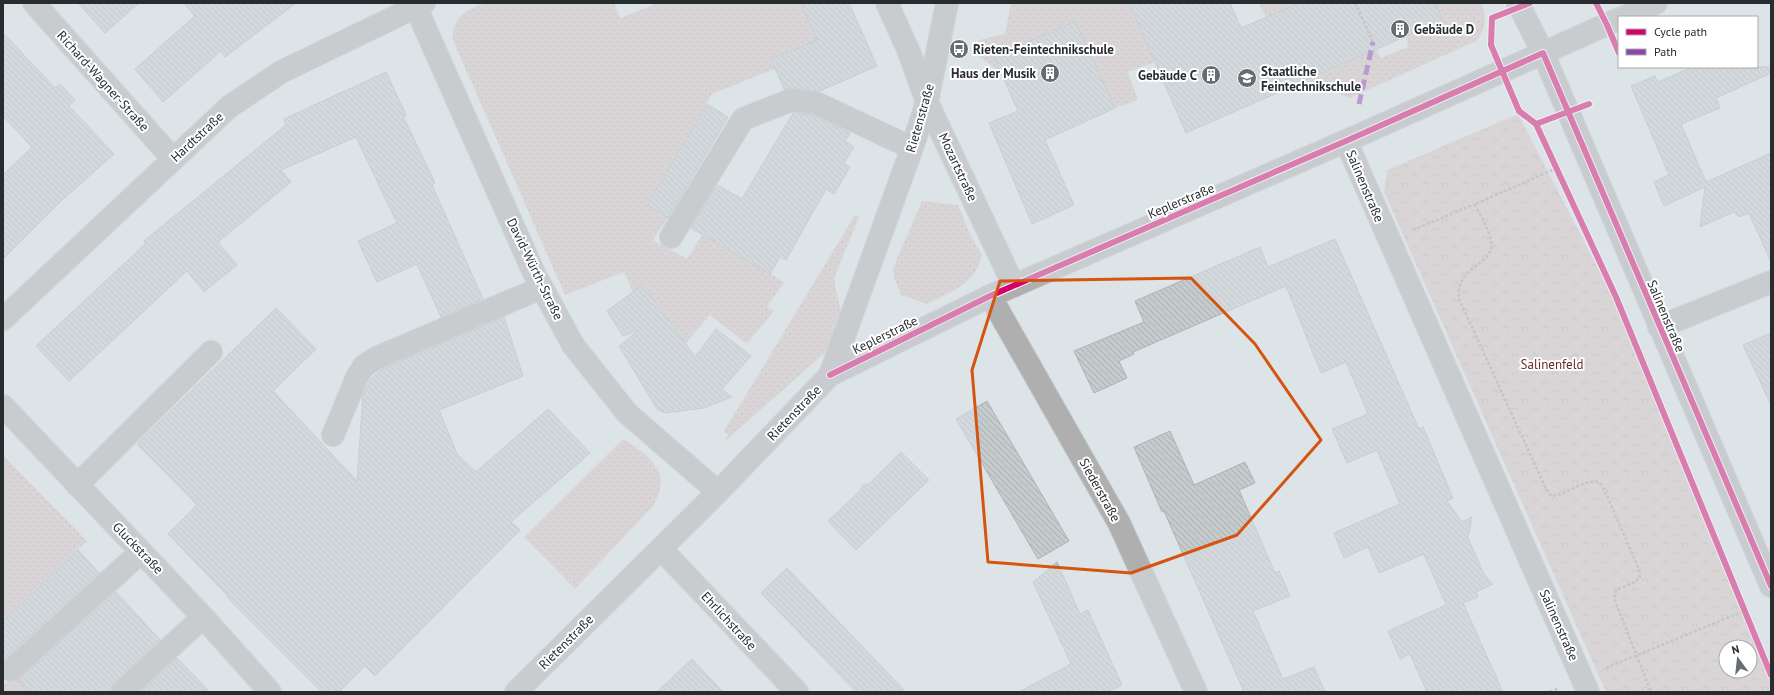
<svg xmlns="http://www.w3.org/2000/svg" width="1774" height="695" font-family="'PT Sans',sans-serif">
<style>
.grass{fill:url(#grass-dots)}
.park{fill:url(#park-crowns);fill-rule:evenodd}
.building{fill:url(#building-back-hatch);stroke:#aeb4b6}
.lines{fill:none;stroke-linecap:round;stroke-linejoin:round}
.minor-casing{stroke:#bcc2c5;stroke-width:24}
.path{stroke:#a1a3a4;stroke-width:2.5;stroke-dasharray:3 2;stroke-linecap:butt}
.minor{stroke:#b0afaf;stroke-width:22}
.quiet{stroke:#8e44ad;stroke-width:5;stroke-dasharray:10 5;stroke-linecap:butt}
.cycleway-casing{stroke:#fff;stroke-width:8}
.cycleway{stroke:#d6006c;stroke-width:6}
.marked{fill:none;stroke:#d55410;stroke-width:3;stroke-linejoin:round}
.labels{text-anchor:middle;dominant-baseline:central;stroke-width:4;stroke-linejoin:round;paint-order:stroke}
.poi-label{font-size:13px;font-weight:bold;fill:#272c2f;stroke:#fff;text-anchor:start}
.street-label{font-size:13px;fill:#272c2f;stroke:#fff}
.park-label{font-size:13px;fill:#652a2a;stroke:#fff}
</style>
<defs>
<pattern id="grass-dots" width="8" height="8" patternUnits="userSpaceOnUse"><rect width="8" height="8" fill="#d6c4c4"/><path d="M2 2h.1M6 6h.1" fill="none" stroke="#b8a9a9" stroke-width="1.8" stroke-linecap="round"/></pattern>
<pattern id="park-crowns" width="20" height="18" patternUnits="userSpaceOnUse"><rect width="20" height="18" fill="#d6c4c4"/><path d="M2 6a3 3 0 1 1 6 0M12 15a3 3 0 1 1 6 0" fill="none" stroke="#b8a9a9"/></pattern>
<pattern id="building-back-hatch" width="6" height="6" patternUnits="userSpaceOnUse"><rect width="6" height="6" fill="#c5cbcd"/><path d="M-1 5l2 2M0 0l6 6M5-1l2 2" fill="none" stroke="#a9aeb0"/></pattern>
</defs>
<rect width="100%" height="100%" fill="#dce4e7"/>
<path class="grass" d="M484 3H614L620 18 658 3H801L861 32 808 44 771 59 775 69 712 94 647 205 668 218 653 240 687 259 703 234 784 282 767 307 774 311 747 344 710 315 686 343 645 284 633 293 624 272 565 295 452 38C456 14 463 12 484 3Z
M1011 3H1129L1155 62 1128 72 1138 100 1115 108 1075 21 994 57 1000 72 977 55 979 40 1005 34Z
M1259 3H1300L1266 18Z
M1320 3 1376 47 1381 58 1408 47 1406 37 1443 20 1435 3H1481C1487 18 1487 28 1476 41L1350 98 1319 86 1309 91 1305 82 1347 63Z
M922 201 958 205 971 236 982 255C975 285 952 291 927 304L901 295 894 278 893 268Z
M855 215 859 217 834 279 841 312 829 349 723 443 728 435 724 431Z
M623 439C638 448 660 462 661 481 661 489 657 498 654 505L575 589 524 537Z
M3 455 87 541 3 621Z
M14 675 29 692H3V685Z"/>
<path class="park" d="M1518 114 1626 322 1771 666V692H1606L1384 192 1387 170ZM1726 647H1750V671H1726Z"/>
<path class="building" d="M78 3H139L105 33Z
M184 3H296L225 57 221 51 163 102 135 69 195 16Z
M801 3H849L877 66 820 91 792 88 784 89 771 59 817 40Z
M1129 3H1230L1241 28 1300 3H1435L1443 20 1186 133Z
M1075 21 1115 108 1045 140 1074 205 1032 224 989 123 1018 111 994 57Z
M3 33 55 88 60 84 75 100 69 106 114 154 61 201 3 259V175L32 147 3 116Z
M1692 67H1771V73L1716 98 1720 108 1681 124 1706 182 1771 153V262L1749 213 1739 217 1734 212 1700 227 1705 187 1664 206 1654 182 1669 175 1631 86 1655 76 1658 82Z
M386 72 406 115 403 116 435 183 432 185 483 299 441 317 417 264 377 282 358 241 397 223 356 137 281 170 291 182 218 242 237 265 204 292 187 271 69 381 36 346 145 244 144 241 286 125 284 119Z
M707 104 728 117 668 218 647 205Z
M793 113 813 115 850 133 845 141 854 147 844 163 850 167 834 194 826 189 786 260 780 257 770 274 691 228 717 185 742 199Z
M1335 239 1419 429 1423 427 1453 498 1447 501 1462 522 1472 517 1468 538 1484 574 1493 584 1476 592 1478 597 1463 603 1503 692H1427L1410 654 1400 659 1388 631 1446 605 1424 554 1379 573 1368 547 1344 558 1334 533 1400 504 1377 450 1347 463 1332 429 1368 414 1346 362 1321 373 1286 286 1133 352 1134 354 1119 361 1127 378 1094 393 1074 351 1144 322 1135 301 1260 247 1268 267Z
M644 284 695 357 716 329 751 356 722 389 732 397 704 408 665 413 657 409 619 346 639 330 623 336 607 311Z
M276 308 316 349 273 391 357 481 363 395 371 379 382 369 504 317 523 376 439 410 457 454 476 472 548 409 590 453 511 522 520 530 375 676 365 666 339 692H322L227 597 228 596 168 534 197 505 137 444Z
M1771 333V405L1743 345Z
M987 401 1069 541 1038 559 956 419Z
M1170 431 1194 485 1245 462 1255 483 1239 490 1275 573 1279 571 1290 596 1253 611 1283 679 1314 667 1325 692H1244L1164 511 1162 512 1134 447Z
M901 452 929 480 856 550 828 521 860 491 863 485 869 484Z
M78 550 99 573 3 660V621Z
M1057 562 1080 614 1088 610 1122 685 1107 692H1019L1071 664 1033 582Z
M787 568 906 692H856L761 593Z
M116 592 160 640 114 683 110 692H29L18 680Z
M177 658 210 692H140Z
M692 659 723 692H657Z"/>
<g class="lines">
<defs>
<path id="minor" d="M34 3 173 159
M414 3 534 273 573 345 627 413 718 492
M887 3 909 52 927 102 1014 286
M1518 3 1543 53 1771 586
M1625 17 1656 3
M1346 141 1588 692
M671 237 743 119 791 100 816 103 912 148
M990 296 1119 523 1196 692
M3 319 229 107 281 72 424 3
M1659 327 1771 282
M830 375 990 296 1346 141 1619 19
M3 406 203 617 270 692
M333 435 357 377 364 366 376 358 541 288
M77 485 211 352
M661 549 797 692
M11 670 141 552
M122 692 203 617
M516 692 718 492 830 375 912 148 927 102 947 3"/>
</defs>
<use href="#minor" class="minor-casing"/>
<path class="path" d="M1355 3 1373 42
M1557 168 1475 204C1480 215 1489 229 1491 241 1497 264 1454 266 1459 299L1546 489 1551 496C1568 495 1582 479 1599 482L1604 489 1639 569 1640 577 1635 582 1616 590 1614 598 1651 692
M1413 230 1475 204
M1606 668 1744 611
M1550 692 1559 688"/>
<use href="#minor" class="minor"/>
<path class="quiet" d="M1359 104 1373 42"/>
<defs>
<path id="cycleway" d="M1530 3 1492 18 1491 45 1519 111 1536 124 1616 297 1771 675
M1596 3 1607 25 1619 53
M1536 124 1589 104
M830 375 990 296 1346 141 1543 53 1771 586"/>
</defs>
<use href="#cycleway" class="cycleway-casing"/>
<use href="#cycleway" class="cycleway"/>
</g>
<path d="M0 0H1774V695H0ZM1191 278 1255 344 1321 440 1237 535 1131 573 988 562 972 370 1000 281Z" fill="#dce4e7" fill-opacity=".55" fill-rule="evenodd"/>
<path class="marked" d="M1191 278 1255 344 1321 440 1237 535 1131 573 988 562 972 370 1000 281Z"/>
<defs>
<symbol id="building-disc" viewBox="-11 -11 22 22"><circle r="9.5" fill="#666c6f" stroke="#fff"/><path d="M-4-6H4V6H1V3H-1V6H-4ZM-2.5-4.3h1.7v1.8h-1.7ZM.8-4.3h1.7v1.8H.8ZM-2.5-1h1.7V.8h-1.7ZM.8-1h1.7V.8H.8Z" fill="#fff"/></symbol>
<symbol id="bus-disc" viewBox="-11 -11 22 22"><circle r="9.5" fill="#666c6f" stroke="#fff"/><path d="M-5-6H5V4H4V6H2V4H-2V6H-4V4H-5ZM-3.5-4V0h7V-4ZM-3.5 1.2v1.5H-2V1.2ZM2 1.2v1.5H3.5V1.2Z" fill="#fff"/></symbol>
<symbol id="university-disc" viewBox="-11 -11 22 22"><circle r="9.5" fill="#666c6f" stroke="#fff"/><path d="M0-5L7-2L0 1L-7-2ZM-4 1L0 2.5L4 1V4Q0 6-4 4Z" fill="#fff"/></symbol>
</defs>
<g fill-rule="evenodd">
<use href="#building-disc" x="1389" y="18" width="22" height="22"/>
<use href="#bus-disc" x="948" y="38" width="22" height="22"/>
<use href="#building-disc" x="1039" y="62" width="22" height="22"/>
<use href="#building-disc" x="1200" y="64" width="22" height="22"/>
<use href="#university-disc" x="1236" y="67" width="22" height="22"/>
</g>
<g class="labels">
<g class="poi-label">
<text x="1414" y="29">Gebäude D</text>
<text x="973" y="49">Rieten-Feintechnikschule</text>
<text x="1261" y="71">Staatliche<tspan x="1261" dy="15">Feintechnikschule</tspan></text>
<text x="1036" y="73" text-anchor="end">Haus der Musik</text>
<text x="1197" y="75" text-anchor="end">Gebäude C</text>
</g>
<g class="street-label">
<text transform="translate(103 81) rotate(48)">Richard-Wagner-Straße</text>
<text transform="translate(920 118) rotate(-74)">Rietenstraße</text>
<text transform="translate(197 137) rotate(-43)">Hardtstraße</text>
<text transform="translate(958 167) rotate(65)">Mozartstraße</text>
<text transform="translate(1365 186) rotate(67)">Salinenstraße</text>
<text transform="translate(1181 201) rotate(-23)">Keplerstraße</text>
<text transform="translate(535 269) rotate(64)">David-Würth-Straße</text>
<text transform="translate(1666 316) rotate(67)">Salinenstraße</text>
<text transform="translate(885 335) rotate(-26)">Keplerstraße</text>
<text transform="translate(794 413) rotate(-46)">Rietenstraße</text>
<text transform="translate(1100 490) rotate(61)">Siederstraße</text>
<text transform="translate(138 548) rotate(46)">Gluckstraße</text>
<text transform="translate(729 621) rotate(47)">Ehrlichstraße</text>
<text transform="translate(1559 625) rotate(66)">Salinenstraße</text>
<text transform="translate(566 642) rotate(-45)">Rietenstraße</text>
</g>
<g class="park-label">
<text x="1552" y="364">Salinenfeld</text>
</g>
</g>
<rect width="1774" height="695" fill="none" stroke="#272c2f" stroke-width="8"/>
<rect x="1618" y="16" width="140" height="52" fill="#ffffff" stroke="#a9abac"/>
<rect x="1626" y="29" width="20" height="6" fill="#d6006c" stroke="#a9abac"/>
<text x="1654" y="36" font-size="12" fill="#272c2f">Cycle path</text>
<rect x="1626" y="49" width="20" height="6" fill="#8e44ad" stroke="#a9abac"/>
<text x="1654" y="56" font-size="12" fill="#272c2f">Path</text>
<g transform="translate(1738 659) rotate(345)"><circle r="19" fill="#ffffff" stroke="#a9abac"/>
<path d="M0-3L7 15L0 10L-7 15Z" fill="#666c6f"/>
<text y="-6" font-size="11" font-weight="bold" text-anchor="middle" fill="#272c2f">N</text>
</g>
</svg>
